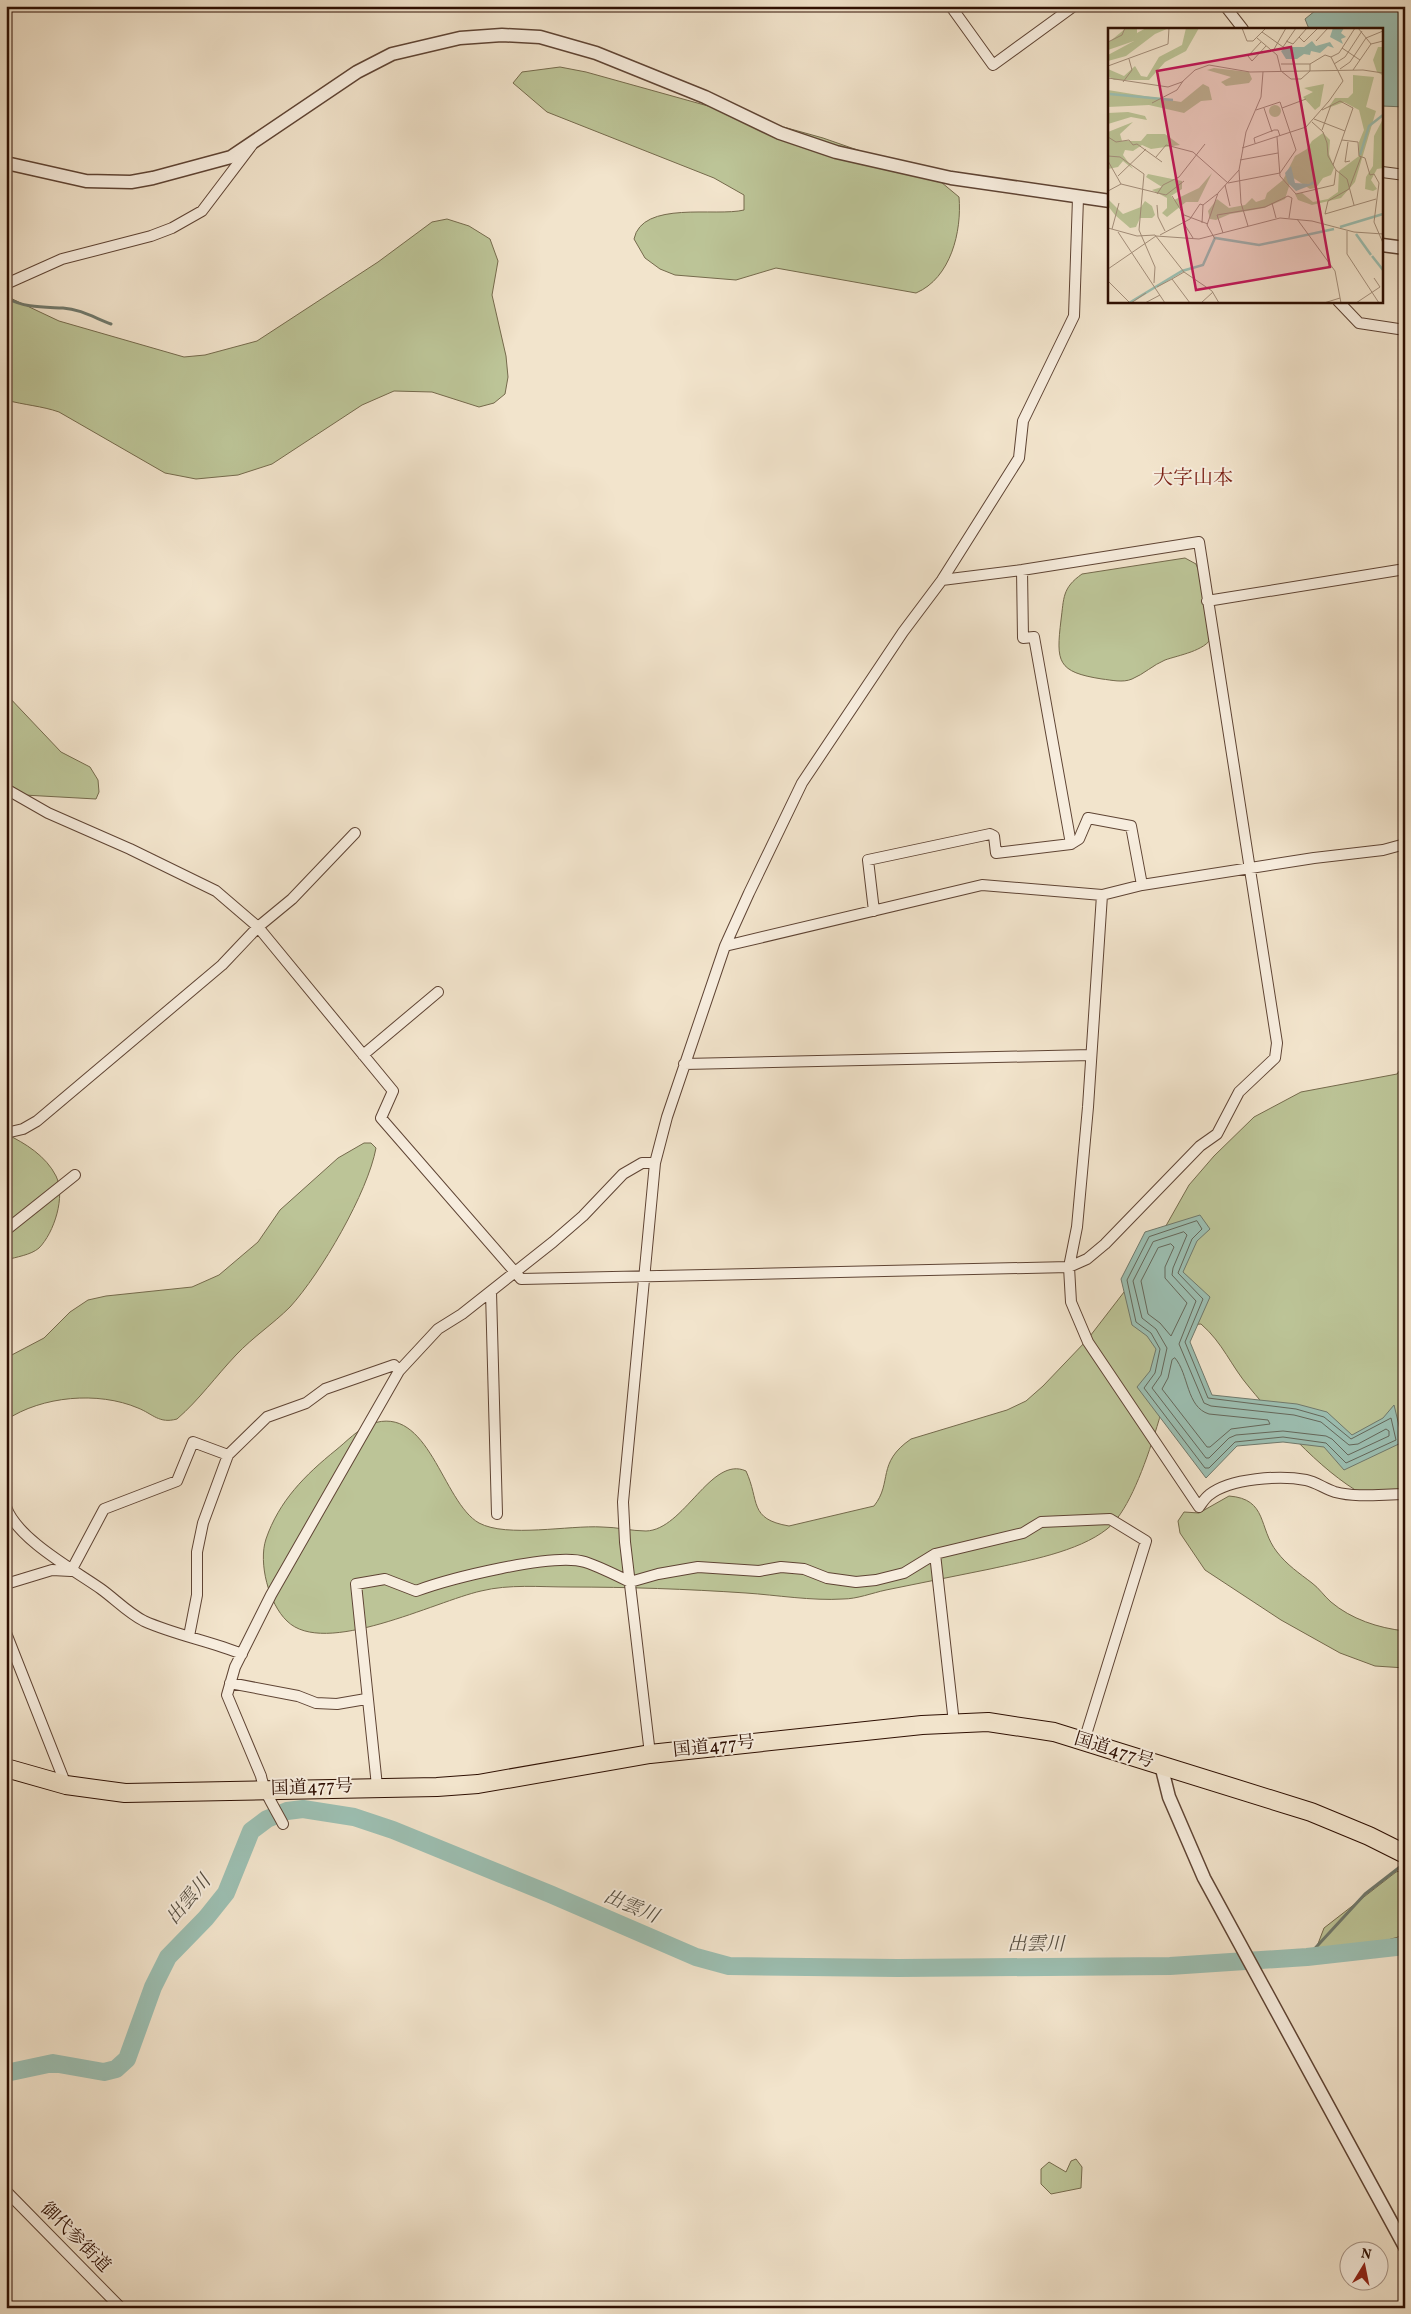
<svg xmlns="http://www.w3.org/2000/svg" width="1411" height="2314" font-family="Vollkorn,'Noto Serif JP',serif">
<style>
.green{fill:#bcc497;stroke:#756a4c}
.water{fill:#9cbfb2;stroke:#70796c}
.lines{fill:none;stroke-linecap:round;stroke-linejoin:round}
.shore{stroke:#65675a;stroke-width:1}
.stream{stroke:#70796c;stroke-width:3}
.river{stroke:#9cbfb2;stroke-width:18}
.minor-casing{stroke:#5f4434;stroke-width:12}
.tertiary-casing{stroke:#5f4434;stroke-width:15}
.trunk-casing{stroke:#2e0f02;stroke-width:20}
.minor{stroke:#f7edde;stroke-width:10}
.tertiary{stroke:#f7edde;stroke-width:12}
.trunk{stroke:#f2e4cc;stroke-width:18}
.labels{text-anchor:middle;dominant-baseline:central;stroke-width:4;stroke-linejoin:round;paint-order:stroke}
.street-label{font-size:18px;fill:#2e0f02;stroke:#f7edde}
.water-label{font-size:19px;font-style:italic;fill:#544d40;stroke:#f7edde}
.quarter-label{font-size:20px;fill:#7a1f14;stroke:#f7edde}
.inset-river{fill:none;stroke:#9cbfb2;stroke-width:2.5}
.inset-road{fill:none;stroke:#a48f7b;stroke-width:1}
.view{fill:#c2185b;fill-opacity:0.15;stroke:#c2185b;stroke-width:2.5}
.inset-edge{fill:none;stroke:#2e0f02;stroke-width:2.5}
</style>
<rect width="100%" height="100%" fill="#f2e4cc"/>
<filter id="stains"><feTurbulence type="fractalNoise" baseFrequency=".004" numOctaves="4"/><feColorMatrix values="0 0 0 0 .2 0 0 0 0 .09 0 0 0 0 .02 0 0 0 .5 -.17"/></filter>
<radialGradient id="worn" r=".72"><stop offset=".6" stop-color="#630" stop-opacity="0"/><stop offset="1" stop-color="#630" stop-opacity=".3"/></radialGradient>
<path class="green" d="M560 67 586 72 823 138 935 177 959 197C962 231 951 278 916 293L776 268 736 280 675 275 660 269 645 258 634 239C642 200 716 217 744 210V195L714 178 547 112 513 83 522 72Z
M447 219 469 226 490 239 498 261 492 295 506 356 508 377 505 394 494 403 479 407 432 392 394 391 362 405 272 464 238 475 196 479 165 473 59 412C42 406 24 405 6 400V296L59 321 184 357 205 355 257 341 378 262 432 222Z
M1185 558 1196 564C1204 585 1222 615 1212 637 1205 651 1179 655 1165 660 1153 665 1144 674 1132 679 1123 683 1111 680 1102 679 1057 672 1056 662 1061 620 1064 598 1062 588 1082 574Z
M6 694 61 752 90 767 98 780 99 792 96 799 6 794Z
M1405 1063V1487L1373 1500C1326 1477 1282 1427 1249 1387 1231 1366 1223 1343 1201 1324L1185 1325C1171 1373 1144 1500 1107 1529 1078 1552 1026 1561 990 1569 955 1576 921 1583 886 1590 872 1593 857 1599 843 1599 812 1601 776 1595 746 1593 687 1589 628 1587 569 1587 540 1587 509 1584 481 1591 436 1601 324 1658 287 1621 269 1604 258 1563 266 1539 279 1501 305 1475 336 1450 346 1442 358 1429 371 1424 429 1403 442 1502 479 1523 507 1538 569 1525 602 1527 617 1527 631 1531 646 1531 684 1530 711 1455 746 1471 760 1501 748 1519 789 1526L874 1506C893 1482 876 1463 911 1439L1007 1410 1026 1401 1043 1386 1087 1340 1141 1270 1189 1185 1214 1156 1254 1117 1301 1092 1397 1074Z
M6 1134C25 1143 46 1156 56 1176 66 1196 54 1233 39 1248 31 1255 16 1257 6 1260Z
M364 1143H371L376 1148C368 1192 321 1273 290 1307 273 1324 253 1337 236 1355 216 1376 199 1400 177 1419 159 1424 153 1414 138 1408 98 1391 42 1396 6 1420V1358L44 1338 70 1312 88 1300 106 1296 192 1287 219 1275 258 1242 280 1210 338 1158Z
M1229 1496C1268 1499 1258 1528 1277 1552 1287 1565 1299 1573 1312 1583 1319 1588 1324 1596 1331 1602 1351 1619 1378 1628 1405 1631V1668L1375 1666 1340 1653 1281 1620 1205 1570 1180 1533 1178 1521 1184 1512 1199 1513Z
M1405 1869V1935L1381 1942 1316 1949 1324 1928 1396 1872Z
M1076 2159 1082 2167 1081 2188 1051 2194 1041 2184V2169L1049 2162 1066 2172 1071 2161Z"/>
<path class="water" d="M1321 6H1405V107L1382 106V29H1309L1305 19Z
M1200 1215 1210 1229 1197 1241 1183 1272 1210 1297 1190 1342 1212 1395 1297 1404 1327 1412 1352 1435 1383 1418 1394 1405 1403 1442 1344 1470 1324 1447 1283 1442 1237 1446 1206 1478 1137 1387 1150 1371 1156 1349 1147 1336 1132 1325 1121 1279 1145 1232Z"/>
<g class="lines">
<path class="shore" d="M1197 1221 1202 1229 1192 1239 1178 1273 1203 1299 1185 1342 1208 1398 1296 1409 1324 1417 1351 1439 1391 1418 1396 1440 1346 1463 1326 1443 1283 1437 1235 1442 1209 1468H1205L1144 1388 1155 1373 1160 1349 1151 1333 1136 1322 1127 1280 1149 1237Z
M1184 1232 1187 1235 1173 1268 1172 1275 1196 1301 1179 1344 1204 1403 1211 1406 1294 1415 1321 1422 1349 1445 1358 1444 1386 1429 1389 1431V1436L1348 1455 1332 1439 1326 1436 1283 1431 1236 1435 1229 1438 1209 1458H1206L1152 1388 1161 1375 1167 1348 1156 1329 1142 1318 1133 1281 1153 1242Z
M1171 1244 1174 1247 1165 1267V1278L1187 1303 1171 1336 1160 1323 1148 1314 1141 1281 1158 1248Z
M1175 1358C1189 1374 1186 1407 1209 1414L1268 1420 1270 1424 1231 1429 1210 1447H1207L1162 1389 1168 1378 1172 1360Z"/>
<path class="stream" d="M6 298C26 308 41 307 63 308 80 309 95 318 111 324
M1307 1957 1365 1894 1405 1863"/>
<path class="river" d="M6 2073 53 2063 104 2072 116 2069 127 2059 153 1987 168 1957 206 1918 226 1893 251 1831 267 1819 287 1811 303 1809 354 1817 393 1830 550 1894 696 1957 729 1966 898 1968 1170 1966 1307 1957 1405 1946"/>
<defs>
<path id="minor" d="M955 6 952 8 993 65 1074 6
M1225 6 1243 29
M1382 172 1405 175
M6 284 62 259 151 236 172 228 202 211 252 145
M1338 301 1359 323 1405 330
M1022 570 1023 638 1034 637 1071 844
M1207 601 1405 569
M6 789 48 813 130 849 216 891 258 927 393 1091 381 1118 521 1279 1069 1267 1087 1259 1105 1244 1200 1146 1217 1134 1239 1092 1275 1058 1277 1043 1199 542 1022 570 942 580
M1102 895 1088 1107 1077 1227 1069 1267 1071 1302 1088 1342 1199 1507C1202 1503 1205 1498 1209 1495 1230 1478 1281 1475 1306 1480 1316 1482 1325 1489 1335 1492 1357 1498 1382 1494 1405 1494
M874 911 868 860 990 834 994 836 996 853 1071 844 1079 839 1088 818 1131 826 1142 885
M725 946 982 885 1102 895 1142 885 1314 858 1383 850 1405 844
M363 1055 438 992
M684 1064 1091 1055
M6 1133 23 1129 37 1121 222 965 258 927 292 899 355 833
M6 1230 75 1175
M491 1292 497 1514
M6 1507C17 1539 74 1570 101 1589 115 1599 128 1613 144 1621 175 1635 210 1641 242 1654
M935 1554 954 1723
M71 1571 104 1509 177 1481 193 1442 228 1455
M6 1584 52 1570 71 1571
M6 1633 66 1785
M189 1636 197 1595V1552L203 1523 228 1455 267 1417 306 1403 325 1389 394 1365 399 1371
M230 1683 298 1696 316 1703 337 1704 366 1699
M650 1754 625 1542 623 1502 655 1163
M377 1786 356 1584 385 1579 416 1591C448 1579 554 1552 585 1562 600 1567 616 1575 630 1582L658 1574 698 1567 759 1571 781 1567 804 1569 827 1578 856 1582 876 1580 904 1573 935 1554 1023 1533 1041 1522 1110 1519 1146 1541 1084 1741
M283 1824C275 1808 264 1793 261 1776L227 1695 235 1667 271 1595 399 1371 438 1329 462 1314 553 1242 583 1216 623 1174 642 1163H655L667 1117 725 946 749 893 802 783 903 632 942 580 1019 458 1023 421 1074 316 1078 198
M6 2191 121 2308"/>
<path id="tertiary" d="M6 163 86 181 131 182 153 178 231 157 357 72 392 54 460 38 502 35 540 37 596 53 705 97 780 133 836 152 951 178 1110 201
M1382 245 1405 248
M1161 1765 1169 1797 1204 1878 1405 2247"/>
<path id="trunk" d="M6 1768 66 1785 125 1793 437 1787 478 1784 650 1754 922 1725 988 1722 1054 1732 1311 1812 1369 1836 1405 1854"/>
</defs>
<use href="#minor" class="minor-casing"/>
<use href="#tertiary" class="tertiary-casing"/>
<use href="#trunk" class="trunk-casing"/>
<use href="#minor" class="minor"/>
<use href="#tertiary" class="tertiary"/>
<use href="#trunk" class="trunk"/>
</g>
<g class="labels">
<g class="street-label">
<text transform="translate(714 1747) rotate(-6)">国道477号</text>
<text transform="translate(1114 1751) rotate(17)">国道477号</text>
<text transform="translate(312 1788) rotate(-2)">国道477号</text>
<text transform="translate(75 2238) rotate(45)">御代参街道</text>
</g>
<g class="water-label">
<text transform="translate(189 1900) rotate(-50)">出雲川</text>
<text transform="translate(631 1907) rotate(23)">出雲川</text>
<text x="1036" y="1945">出雲川</text>
</g>
<g class="quarter-label">
<text x="1193" y="479">大字山本</text>
</g>
</g>
<g transform="translate(1108 28)">
<rect width="275" height="275" fill="#f2e4cc"/>
<path d="M18 0H29V5L38 0H61L47 6 18 28 0 33V27L26 13 0 22V15ZM78 0H91L78 23 57 34 41 52H6L0 48V41L16 48 27 38 33 48 39 49 51 29 74 17ZM270 19H275L274 47 269 44 265 32ZM106 40 141 44 144 51 141 55 118 58 113 54 123 49 99 42ZM245 47 266 49 258 79 268 83 247 154 233 170 204 177 190 172 187 166 194 165 205 174 220 171 230 164 231 143 251 128V114L256 102 251 82 236 74 220 80 227 70H240L245 65ZM95 56 101 59 104 72 93 73 76 85 41 77 0 79V62L73 74ZM216 56 212 78 207 82 195 69 205 64 196 60ZM161 83a6 6 0 1 1 12 0a6 6 0 1 1-12 0ZM20 84 37 88 39 92 23 89 0 96V85ZM275 91V140L269 141 263 152 269 161 265 163 257 161 258 149 265 138 266 108ZM25 94 12 106 14 113H33L39 106H57L72 117 43 121 34 117 25 123 17 122 15 127 25 141 15 133 10 139 0 141V104ZM215 105 222 112 221 126 226 140 223 147 215 150 208 160 202 161 184 149 177 171 156 180 122 186 108 192 102 191 100 183 109 171 121 180 137 177 144 170 148 174 157 171 159 165 175 152 187 128 199 121 204 113ZM104 145 90 174H78L59 189 54 185 59 180V170L44 162 54 159 38 149 40 146 74 153V161L63 168 66 172 91 160ZM0 171 15 186 33 179 37 173 44 178 47 187 44 190H32L28 199 22 200 7 187 0 178Z" fill="#bcc497"/>
<path d="M225 0H236L233 5 238 9 233 11 235 16 222 9ZM204 13 208 18 222 14 226 20 220 18 212 25 203 23 202 27 196 26 189 31H178L173 23 178 19H196ZM183 138 187 155 201 156 205 153 206 156 188 163 180 155 177 145Z" fill="#9cbfb2"/>
<path class="inset-river" d="M2 66 65 72M252 127 261 98 275 87M232 199 275 186M248 206 263 227M264 228 275 242M21 275 74 243 95 237 107 210 151 217 226 201"/>
<path class="inset-road" d="M134 0 139 13H145L158 0M250 0 263 16M154 4 175 19 188 0M191 9 196 14 210 0M149 10 169 27 173 43 183 51H193L202 43M178 13 185 16 199 0M208 13 220 0M0 14 14 7 17 0M153 14 140 28 144 33 158 18M234 20 252 32M165 23 178 0M223 29 231 25 247 0M173 36H202V43M226 36 237 29 254 3M0 38 60 16 61 0M232 41 242 34 258 10 275 3M245 42 263 16 275 13M0 50 60 59 74 54 87 42 101 37 142 44 255 42 275 45M15 54 24 42 21 31M44 75 69 62 75 53M156 80 164 104M174 80 198 71M214 82 232 73 245 80 225 137M206 91 237 103M214 102 223 77M0 109 8 114 21 112 25 117 29 116 54 134M169 109 172 148 188 166 226 157 228 142 220 128 219 115 215 104 204 94M234 112 250 114 251 128 257 130 262 147 266 146 271 155 266 194 275 215M240 114 237 134 242 133M147 115 146 110 166 102H170L172 108M134 120 198 99 221 73 235 53 223 29 217 27 202 36M0 128 12 129 36 146 31 202 47 239 46 255M48 129 58 117 85 124 120 155 172 145 188 122 172 74 148 82M253 129 241 161 220 173 217 186 268 171M132 132 170 125M0 133 13 156M131 142 133 175 140 198M228 142 239 151 246 177M10 148 38 121M117 157 122 178M0 163 13 156 58 167 76 153M49 166 55 157 71 149 97 116M64 168 76 187 100 196M164 175 168 190M49 177 50 189 57 203M189 191 227 243 233 275M75 194 85 210M94 195 95 177 109 166M0 200 29 208 47 207 76 244 104 263 111 275M4 201 11 175M239 203V226L271 275M10 204 57 275M115 205 109 187 157 179 180 168 184 170 181 190M52 207 82 191 92 176 95 177M107 211 99 197 110 165 131 142 138 104 153 69 155 44M0 241 48 208 91 211 172 190 204 193 246 204 275 206M76 244 64 251 82 275M0 253 22 275M49 259 64 251M23 275 38 265M37 275 52 267M93 275 105 264M216 275 232 270M248 275 272 259 266 250"/>
<path class="view" d="M183 19 222 239 88 262 49 43Z"/>
<rect width="275" height="275" class="inset-edge"/>
</g>
<rect width="1411" height="2314" fill="none" stroke="#f2e4cc" stroke-width="25"/>
<rect x="8" y="8" width="1396" height="2299" fill="none" stroke="#2e0f02" stroke-width="2.5"/>
<rect x="12" y="12" width="1386" height="2289" fill="none" stroke="#2e0f02"/>
<g transform="translate(1364 2266) rotate(10)"><circle r="24" fill="#f7edde" stroke="#a79486"/>
<path d="M0-4L9 19L0 12L-9 19Z" fill="#8f2418"/>
<text y="-8" font-size="14" font-weight="bold" text-anchor="middle" fill="#2e0f02">N</text>
</g>
<rect width="100%" height="100%" filter="url(#stains)"/>
<rect width="100%" height="100%" fill="url(#worn)"/>
</svg>
